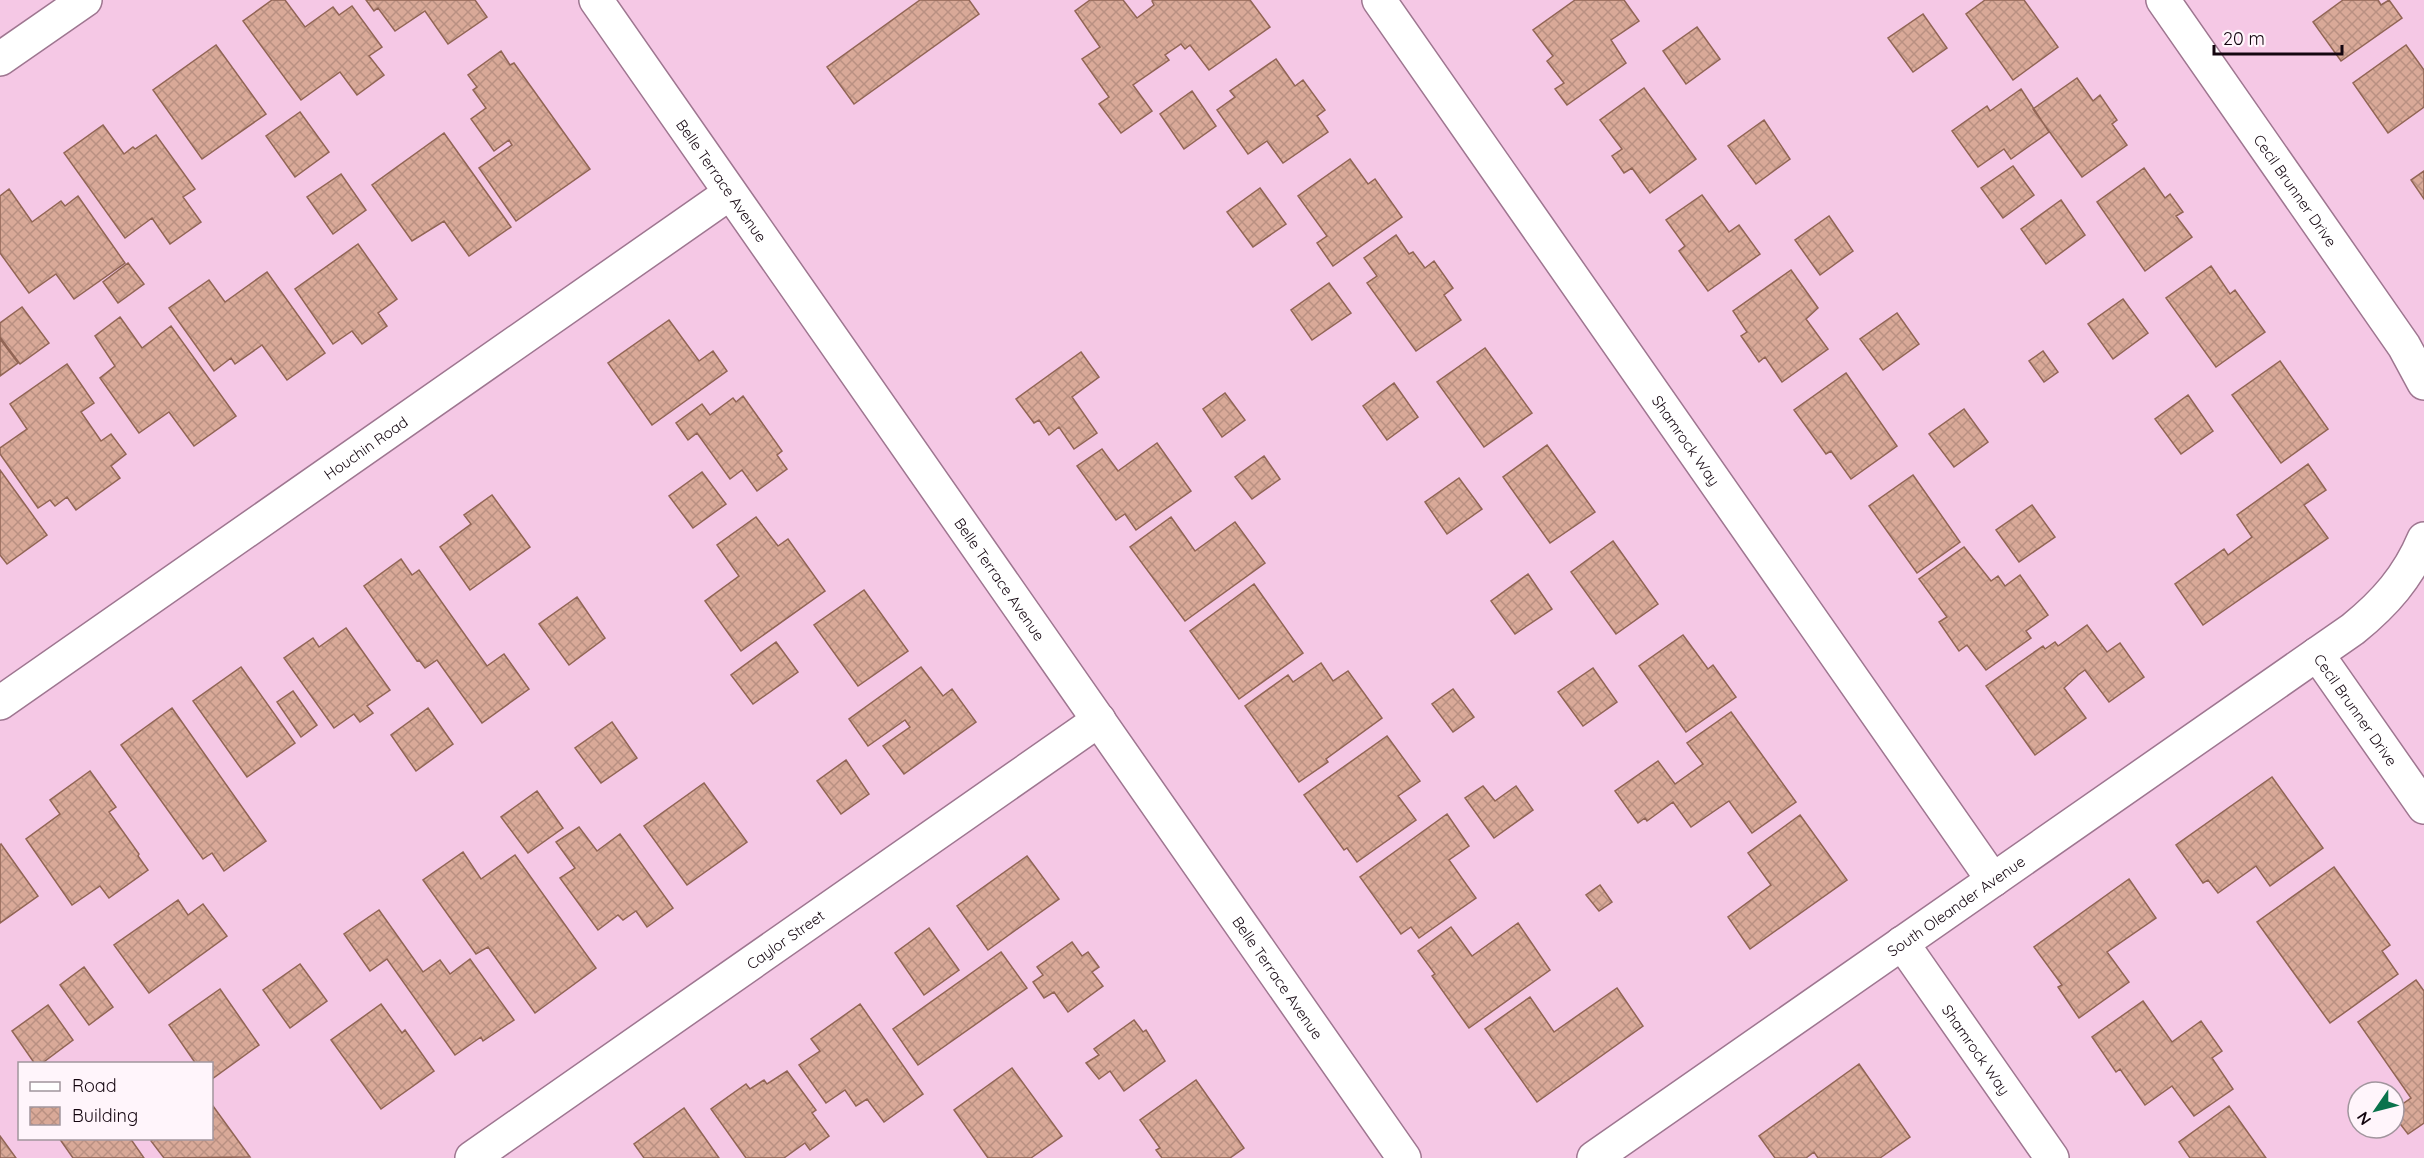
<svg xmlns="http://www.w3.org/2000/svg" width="2424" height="1158" font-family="Quicksand,sans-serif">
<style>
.building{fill:url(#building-cross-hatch);stroke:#916555;stroke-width:1.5}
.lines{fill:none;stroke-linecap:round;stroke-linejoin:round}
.minor-casing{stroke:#9e7690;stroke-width:36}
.minor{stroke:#fff;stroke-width:33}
.labels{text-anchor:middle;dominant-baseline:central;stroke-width:6;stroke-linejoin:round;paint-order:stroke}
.street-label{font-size:15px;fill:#140610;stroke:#fff5fb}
</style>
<defs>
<pattern id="building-cross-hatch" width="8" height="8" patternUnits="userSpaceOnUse" patternTransform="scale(1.5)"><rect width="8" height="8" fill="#d9a998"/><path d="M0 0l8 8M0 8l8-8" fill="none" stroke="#b99082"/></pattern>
</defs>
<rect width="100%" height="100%" fill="#f5c8e5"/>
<path class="building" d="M272 0H285L305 27 333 7 339 15 352 6 382 47 369 56 384 75 357 95 340 72 301 100 243 21Z
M366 0H475L487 17 448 44 425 11 395 31 378 8 374 11Z
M920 0H969L979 14 854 104 827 67Z
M1090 0H1123L1137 18 1154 5 1152 1 1153 0H1250L1270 27 1209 70 1190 45 1185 49 1181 44 1165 55 1169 60 1133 85 1152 111 1121 133 1099 104 1109 97 1082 59 1100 47 1075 11Z
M1575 0H1624L1639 21 1611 40 1626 63 1567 105 1555 89 1564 83 1547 61 1553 56 1533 30Z
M1985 0H2024L2058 47 2013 80 1966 14Z
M2343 0H2378L2381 5 2389 0 2402 18 2341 61 2313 22Z
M1923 14 1947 48 1913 72 1888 38Z
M1697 27 1720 59 1686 84 1663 51Z
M216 45 266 114 202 159 153 90Z
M2406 45 2424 70V107L2388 133 2353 83Z
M501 51 510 65 514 63 590 169 516 221 479 168 512 145 509 140 494 151 471 119 486 108 473 90 477 87 468 75Z
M1276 59 1295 86 1303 80 1325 110 1317 116 1328 132 1283 163 1267 141 1248 154 1217 110 1235 97 1230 91Z
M2077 78 2093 101 2100 95 2117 120 2112 124 2127 145 2082 177 2033 109Z
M1644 88 1696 159 1650 193 1632 168 1624 173 1612 156 1622 149 1600 120Z
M2021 89 2049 132 2011 159 2004 149 1978 167 1952 131 1987 106 1990 111Z
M1192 91 1216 126 1184 149 1160 114Z
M300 112 329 152 295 177 266 136Z
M1764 120 1790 159 1756 184 1728 146Z
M103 125 124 154 133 147 135 149 156 135 195 189 183 197 201 222 170 244 152 218 125 238 64 153Z
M444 133 511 227 469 256 444 221 412 241 372 185Z
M1350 159 1368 184 1375 179 1402 217 1333 266 1317 243 1327 236 1298 196Z
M2013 166 2034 195 2003 218 1981 188Z
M2144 168 2165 198 2170 194 2183 212 2176 216 2192 237 2145 271 2097 202Z
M2424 171V199L2411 180Z
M341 174 366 210 333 234 307 197Z
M1260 188 1286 224 1253 247 1227 212Z
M9 189 32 222 61 201 65 206 78 196 125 263 74 299 56 274 29 293 0 253V196Z
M1702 195 1729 232 1739 225 1760 254 1708 291 1679 251 1685 246 1666 220Z
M2061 200 2085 235 2046 264 2021 229Z
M1829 216 1853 251 1820 275 1795 240Z
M1396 235 1409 254 1413 252 1425 268 1434 261 1453 288 1444 295 1461 320 1416 351 1367 283 1377 276 1364 258Z
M358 244 397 299 378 313 387 326 362 344 352 331 333 344 295 289Z
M128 263 144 284 118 303 103 282Z
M2211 266 2230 294 2235 290 2265 332 2216 367 2166 298Z
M1791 270 1818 308 1806 319 1828 349 1782 382 1765 357 1759 362 1741 336 1747 332 1733 311Z
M267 272 325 353 287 380 262 345 235 364 231 358 214 371 169 308 209 280 225 302Z
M1329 283 1351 313 1312 340 1291 310Z
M2123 299 2148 333 2113 359 2088 324Z
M22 307 49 343 20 364 0 337V323Z
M1897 313 1919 344 1883 370 1860 339Z
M120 317 142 348 171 326 236 416 194 446 169 412 139 433 100 378 115 366 95 336Z
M669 320 699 361 713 351 727 371 652 425 608 363Z
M0 339 18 363 0 376Z
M1485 348 1532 413 1484 447 1437 382Z
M2043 351 2058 372 2044 382 2029 361Z
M1081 352 1099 377 1072 397 1097 433 1074 449 1059 427 1049 435 1039 420 1034 423 1016 399Z
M2280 361 2328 429 2281 463 2232 395Z
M67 364 94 403 81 412 101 441 111 434 126 454 111 466 120 478 76 510 67 497 55 506 50 500 38 508 0 454V448L27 429 10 404Z
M1846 373 1897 446 1851 479 1831 451 1826 454 1794 410Z
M1394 383 1418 417 1387 440 1363 406Z
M1225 393 1245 420 1222 437 1203 409Z
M2188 395 2213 431 2181 454 2155 419Z
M743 396 782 451 777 455 787 469 757 491 742 470 730 479 697 433 688 440 676 423 702 404 710 415 733 398 736 402Z
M1964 409 1988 442 1954 467 1929 434Z
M1157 443 1191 491 1136 530 1125 514 1116 520 1077 466 1102 449 1118 471Z
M1547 445 1595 512 1550 543 1503 477Z
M1264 456 1280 479 1252 499 1235 477Z
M2308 464 2326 490 2304 505 2328 538 2203 625 2175 584 2224 549 2228 555 2252 537 2237 515Z
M0 470 47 535 7 564 0 555Z
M702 472 726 504 693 528 669 496Z
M1913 475 1960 542 1917 573 1869 506Z
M1459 478 1482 509 1447 534 1425 502Z
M492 495 530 547 470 590 440 547 471 524 464 515Z
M2032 505 2055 537 2019 562 1996 530Z
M756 517 778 546 788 539 825 591 741 651 705 601 739 576 717 545Z
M1171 517 1195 551 1235 522 1265 563 1185 621 1130 547Z
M1613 541 1658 604 1616 634 1571 572Z
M1964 547 1991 581 1998 576 2005 586 2020 575 2048 615 2026 631 2031 638 1986 670 1967 645 1959 651 1939 622 1947 617 1919 579Z
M401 559 412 575 419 570 487 666 504 654 529 689 482 723 437 660 425 668 419 660 417 661 364 586Z
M1528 574 1552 609 1515 634 1491 601Z
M1254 584 1303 653 1239 699 1190 631Z
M864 590 908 651 858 686 814 625Z
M577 597 605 638 569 665 539 624Z
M2087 625 2107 652 2120 643 2144 677 2109 702 2085 670 2078 675 2064 688 2086 718 2035 755 1986 686 2043 646 2045 649 2055 642 2058 646Z
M346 628 390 690 367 706 373 713 360 722 354 714 334 728 284 658 313 638 319 647Z
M1683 635 1708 669 1713 665 1736 697 1686 732 1639 666Z
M776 642 798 672 753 704 731 675Z
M1321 663 1333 681 1348 671 1382 718 1326 759 1328 762 1299 782 1245 706 1288 675 1293 682Z
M241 667 295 743 247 777 193 701Z
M921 667 943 696 952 689 976 722 904 774 883 746 910 727 905 720 868 746 849 719Z
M1593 668 1617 702 1583 726 1558 692Z
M1453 689 1474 717 1453 732 1432 704Z
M293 691 317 725 301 737 277 702Z
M172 708 266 841 224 871 212 853 203 859 121 745Z
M428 708 453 744 416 771 391 735Z
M1731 712 1796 802 1752 833 1729 801 1691 827 1673 802 1647 821 1645 818 1638 823 1615 791 1658 761 1675 784 1703 764 1687 743Z
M612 722 637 758 601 783 575 748Z
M1387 736 1420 781 1398 796 1416 820 1357 862 1347 848 1344 850 1304 795Z
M846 760 869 794 841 814 817 781Z
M90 771 116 807 109 812 139 854 138 856 148 870 109 898 100 886 72 905 26 839 60 814 50 800Z
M2272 777 2323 848 2270 886 2256 866 2218 893 2208 880 2203 883 2176 845Z
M704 783 747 842 687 885 644 826Z
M1483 786 1495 801 1516 786 1533 810 1494 838 1465 798Z
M537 791 563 828 528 853 501 817Z
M1447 814 1469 846 1449 860 1476 898 1419 938 1411 927 1401 934 1360 877Z
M1800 815 1847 880 1750 949 1728 917 1771 885 1748 853Z
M579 827 597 851 620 834 673 908 647 927 636 911 623 920 618 915 598 930 560 878 575 868 556 842Z
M1 844 38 896 0 923V845Z
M463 852 481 879 515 855 596 968 535 1013 488 947 476 954 423 880Z
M1027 856 1059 899 988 950 957 906Z
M2334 867 2390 945 2382 951 2398 974 2330 1023 2257 922Z
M2129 879 2156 918 2107 952 2129 982 2079 1018 2058 987 2062 985 2034 947Z
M1600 885 1612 902 1599 911 1586 895Z
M178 900 188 915 203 904 227 936 149 993 114 945Z
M379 910 423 972 440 960 450 974 470 959 514 1020 483 1041 481 1037 455 1055 387 959 370 971 344 934Z
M1518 923 1550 970 1469 1028 1432 976 1435 974 1418 951 1451 927 1472 956Z
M929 928 959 970 924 995 895 953Z
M1072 942 1082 956 1088 952 1099 967 1092 972 1103 986 1068 1012 1054 992 1044 998 1033 982 1043 975 1037 967Z
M1001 952 1027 988 918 1065 893 1029Z
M300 964 327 1001 290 1028 263 990Z
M84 967 113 1007 89 1025 60 985Z
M2416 980 2424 991V1123L2408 1134 2394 1116V1110L2411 1098 2358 1022Z
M1617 988 1643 1026 1537 1102 1485 1029 1530 997 1554 1032Z
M220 989 259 1045 212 1079V1064H196L169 1025Z
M2143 1001 2172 1042 2201 1021 2222 1051 2212 1058 2233 1089 2194 1116 2172 1086 2145 1105 2120 1069 2116 1072 2092 1037Z
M381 1004 402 1033 405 1030 434 1071 381 1109 331 1040Z
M860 1004 923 1094 884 1122 867 1099 856 1106 845 1090 826 1103 799 1065 820 1051 811 1039Z
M48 1005 73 1040 41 1064H35L12 1031Z
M1134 1020 1143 1032 1146 1030 1165 1061 1124 1091 1110 1071 1099 1079 1086 1063 1099 1055 1094 1049Z
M1859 1064 1910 1137 1880 1158H1818L1814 1152 1806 1158H1775L1759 1136Z
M1012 1068 1062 1136 1031 1158H988L954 1110Z
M787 1071 816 1110 812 1113 829 1136 810 1150 805 1143 784 1158H746L711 1109 746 1084 750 1089 764 1080 767 1084Z
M1196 1080 1244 1148 1230 1158H1162L1156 1150 1160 1148 1140 1120Z
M213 1106 250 1157 164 1158 151 1141 155 1138H212Z
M2229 1106 2266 1158H2190L2179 1142Z
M684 1108 719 1158H644L634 1144Z
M0 1136 16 1158H0Z
M59 1138H130L144 1158H73Z"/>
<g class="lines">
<defs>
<g id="minor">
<path id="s1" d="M596 0 1404 1158"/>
<path id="s2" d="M1379 0 1993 880"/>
<path id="s3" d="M2163 0 2404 346 2424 383"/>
<path d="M0 59 85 0"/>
<path id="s4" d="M2317 654 2424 807"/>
<path id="s5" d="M0 703 730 193"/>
<path id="s6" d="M1902 943 2052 1158"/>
<path id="s7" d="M472 1158 1099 720"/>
<path id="s8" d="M1594 1158 2353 629C2385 603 2408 577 2424 539"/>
</g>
</defs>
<use href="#minor" class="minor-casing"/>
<use href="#minor" class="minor"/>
</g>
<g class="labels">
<g class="street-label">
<text stroke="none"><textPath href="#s1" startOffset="220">Belle Terrace Avenue</textPath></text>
<text stroke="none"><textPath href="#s3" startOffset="232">Cecil Brunner Drive</textPath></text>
<text stroke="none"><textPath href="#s2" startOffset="537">Shamrock Way</textPath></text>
<text stroke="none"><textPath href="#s5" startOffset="446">Houchin Road</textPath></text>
<text stroke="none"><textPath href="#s1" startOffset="706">Belle Terrace Avenue</textPath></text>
<text stroke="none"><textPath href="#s4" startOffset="68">Cecil Brunner Drive</textPath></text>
<text stroke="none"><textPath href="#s8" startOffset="441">South Oleander Avenue</textPath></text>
<text stroke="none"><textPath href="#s7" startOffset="382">Caylor Street</textPath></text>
<text stroke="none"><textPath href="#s1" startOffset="1192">Belle Terrace Avenue</textPath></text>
<text stroke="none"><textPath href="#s6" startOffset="130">Shamrock Way</textPath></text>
</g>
</g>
<rect x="18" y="1062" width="195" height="78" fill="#fff5fb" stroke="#a1959d" stroke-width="1.5"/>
<rect x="30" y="1082" width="30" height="9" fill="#ffffff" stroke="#a1959d" stroke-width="1.5"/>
<text x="72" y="1092" font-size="18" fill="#140610">Road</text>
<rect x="30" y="1107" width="30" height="18" fill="url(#building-cross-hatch)" stroke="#a1959d" stroke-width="1.5"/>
<text x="72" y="1122" font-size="18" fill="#140610">Building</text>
<g transform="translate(2376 1110) rotate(235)"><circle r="28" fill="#fff5fb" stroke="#a1959d" stroke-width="1.5"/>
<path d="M0-4.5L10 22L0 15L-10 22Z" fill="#0b734c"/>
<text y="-9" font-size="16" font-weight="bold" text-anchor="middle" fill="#140610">N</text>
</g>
<path d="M2214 45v9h128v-9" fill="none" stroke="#140610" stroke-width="3"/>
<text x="2223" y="45" font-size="18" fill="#140610" stroke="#fff5fb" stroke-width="4.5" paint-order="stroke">20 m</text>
</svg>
